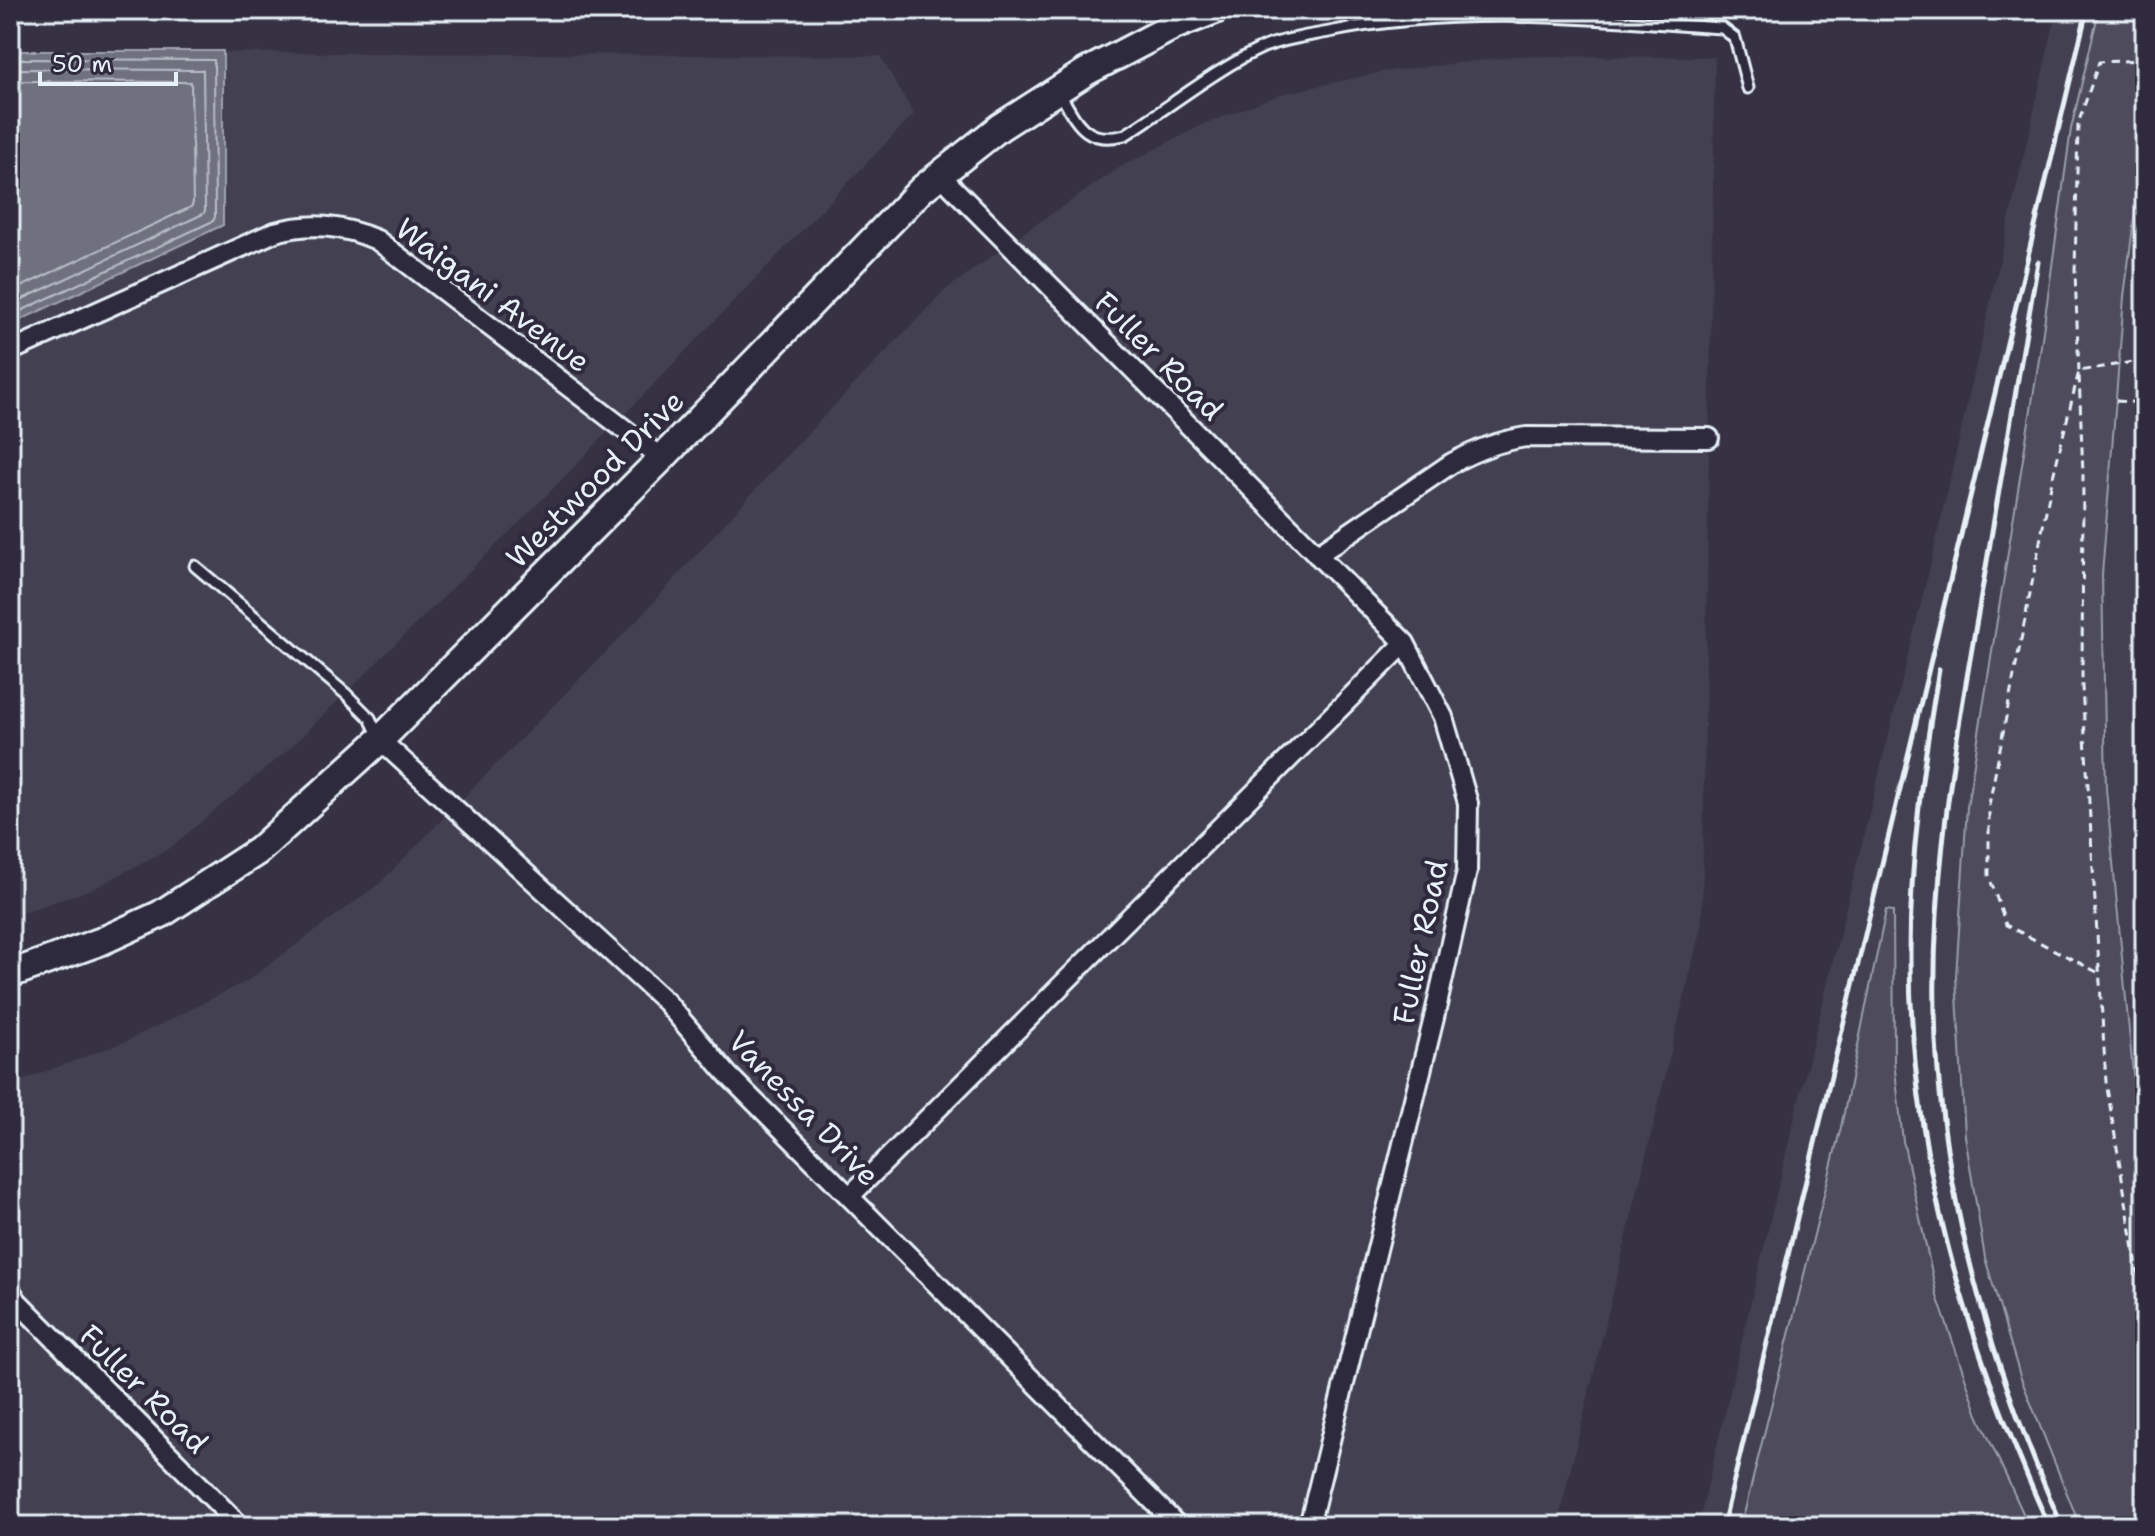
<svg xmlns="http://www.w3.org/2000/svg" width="2155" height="1536" font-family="'Shantell Sans',sans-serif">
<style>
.built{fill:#433f51}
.green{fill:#4d4b5c;stroke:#9a9eaa;stroke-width:2}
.water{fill:#70717f;stroke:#a0a4af;stroke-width:2}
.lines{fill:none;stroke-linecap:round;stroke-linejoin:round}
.shore{stroke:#b8bec8;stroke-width:2}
.lane-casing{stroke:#e8f1f8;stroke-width:15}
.street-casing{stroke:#e8f1f8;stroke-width:24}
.secondary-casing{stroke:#e8f1f8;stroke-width:32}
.path{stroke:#e8f1f8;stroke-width:3;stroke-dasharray:8 6;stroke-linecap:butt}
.lane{stroke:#2f2a3d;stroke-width:9}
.street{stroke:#2f2a3d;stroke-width:18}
.secondary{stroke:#2f2a3d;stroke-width:26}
.rail{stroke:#e8f1f8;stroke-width:5}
.labels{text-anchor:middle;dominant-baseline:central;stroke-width:8;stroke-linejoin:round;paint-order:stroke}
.street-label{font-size:30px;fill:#e8f1f8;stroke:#2f2a3d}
</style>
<rect width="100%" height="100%" fill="#363244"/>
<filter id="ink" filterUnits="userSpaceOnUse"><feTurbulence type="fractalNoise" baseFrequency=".0125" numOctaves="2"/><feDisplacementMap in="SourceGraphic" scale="16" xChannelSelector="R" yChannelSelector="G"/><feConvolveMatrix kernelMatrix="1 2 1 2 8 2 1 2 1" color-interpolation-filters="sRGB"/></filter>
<g filter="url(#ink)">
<path class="built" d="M2057 10H2099L2071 129 2040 353 1967 807 1956 977 1965 1136 1985 1258 2020 1376 2080 1526H2029L1978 1415 1937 1296 1903 1141 1894 1061 1886 910 1841 1127 1741 1526H1698L1795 1115 1930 566Z
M10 51 880 56 914 114 547 495 289 749 170 848 95 888 10 917Z
M1516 56 1715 57 1702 923 1557 1526H10V1085L129 1040 247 981 380 883 638 619 784 458 944 291 1029 229 1122 166 1204 124 1281 94 1382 72Z
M2145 133V1199L2106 789 2102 575 2124 297Z"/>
<path class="green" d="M2099 10H2145V133L2124 297 2102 575 2106 789 2145 1199V1526H2080L2020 1376 1985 1258 1965 1136 1956 977 1967 807 2040 353 2071 129Z
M1886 910 1893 911 1894 1061 1903 1141 1937 1296 1978 1415 2029 1526H1741L1841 1127Z"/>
<path class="water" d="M10 51H223V225L10 325Z"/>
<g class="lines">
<path class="shore" d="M10 59 214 60 215 217 213 221 10 316
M10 69 203 70 205 211 203 214 10 305
M10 81 191 82 193 203 191 207 10 292"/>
<defs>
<path id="lane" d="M1059 92C1077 123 1085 145 1125 135 1168 108 1219 67 1264 47 1283 39 1308 36 1329 32 1459 5 1590 19 1722 28L1735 38 1748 88
M195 566 346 694 370 718 379 737"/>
<path id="street" d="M940 175 1405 643 1443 717 1468 803 1467 871 1434 1018 1309 1526
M10 351 275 232C311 222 342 225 377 240L662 458
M1317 555 1452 463C1476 450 1499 441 1526 437L1709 438
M380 740 666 1002 728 1075 1178 1526
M850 1196 1405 643
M10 1290 17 1301 240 1526"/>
<path id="secondary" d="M10 974 102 941 161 914 258 851 380 740 662 458 922 189 1000 127 1086 72 1174 26 1215 10"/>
</defs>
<use href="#lane" class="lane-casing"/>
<use href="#street" class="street-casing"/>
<use href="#secondary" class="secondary-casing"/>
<path class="path" d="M2145 60 2099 62 2078 124 2075 272 2083 475 2082 687 2106 1082 2145 1315
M2116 401 2145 403
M2097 972 2006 925 1989 876V805L2051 485 2079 371 2145 360"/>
<use href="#lane" class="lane"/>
<use href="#street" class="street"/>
<use href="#secondary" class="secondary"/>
<path class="rail" d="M2038 262C2018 377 1999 492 1979 608 1952 761 1925 915 1938 1071 1951 1231 1998 1381 2062 1526
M1939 669C1923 763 1910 857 1910 953 1909 1156 1966 1342 2049 1526
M1723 1526 2087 10"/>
</g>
</g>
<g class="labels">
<g class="street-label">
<text transform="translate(493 295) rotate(37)">Waigani Avenue</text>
<text transform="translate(1159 356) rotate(45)">Fuller Road</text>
<text transform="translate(595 479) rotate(-45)">Westwood Drive</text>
<text transform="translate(1420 942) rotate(-78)">Fuller Road</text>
<text transform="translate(804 1108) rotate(46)">Vanessa Drive</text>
<text transform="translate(144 1389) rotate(45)">Fuller Road</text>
</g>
</g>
<rect width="2155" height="1536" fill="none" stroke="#2f2a3d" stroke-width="40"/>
<rect x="20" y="20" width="2115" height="1496" fill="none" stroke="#e8f1f8" stroke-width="3" filter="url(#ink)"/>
<path d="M40 72v12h136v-12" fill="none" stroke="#e8f1f8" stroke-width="4"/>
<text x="52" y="72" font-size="24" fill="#e8f1f8" stroke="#2f2a3d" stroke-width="6" paint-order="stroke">50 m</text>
</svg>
